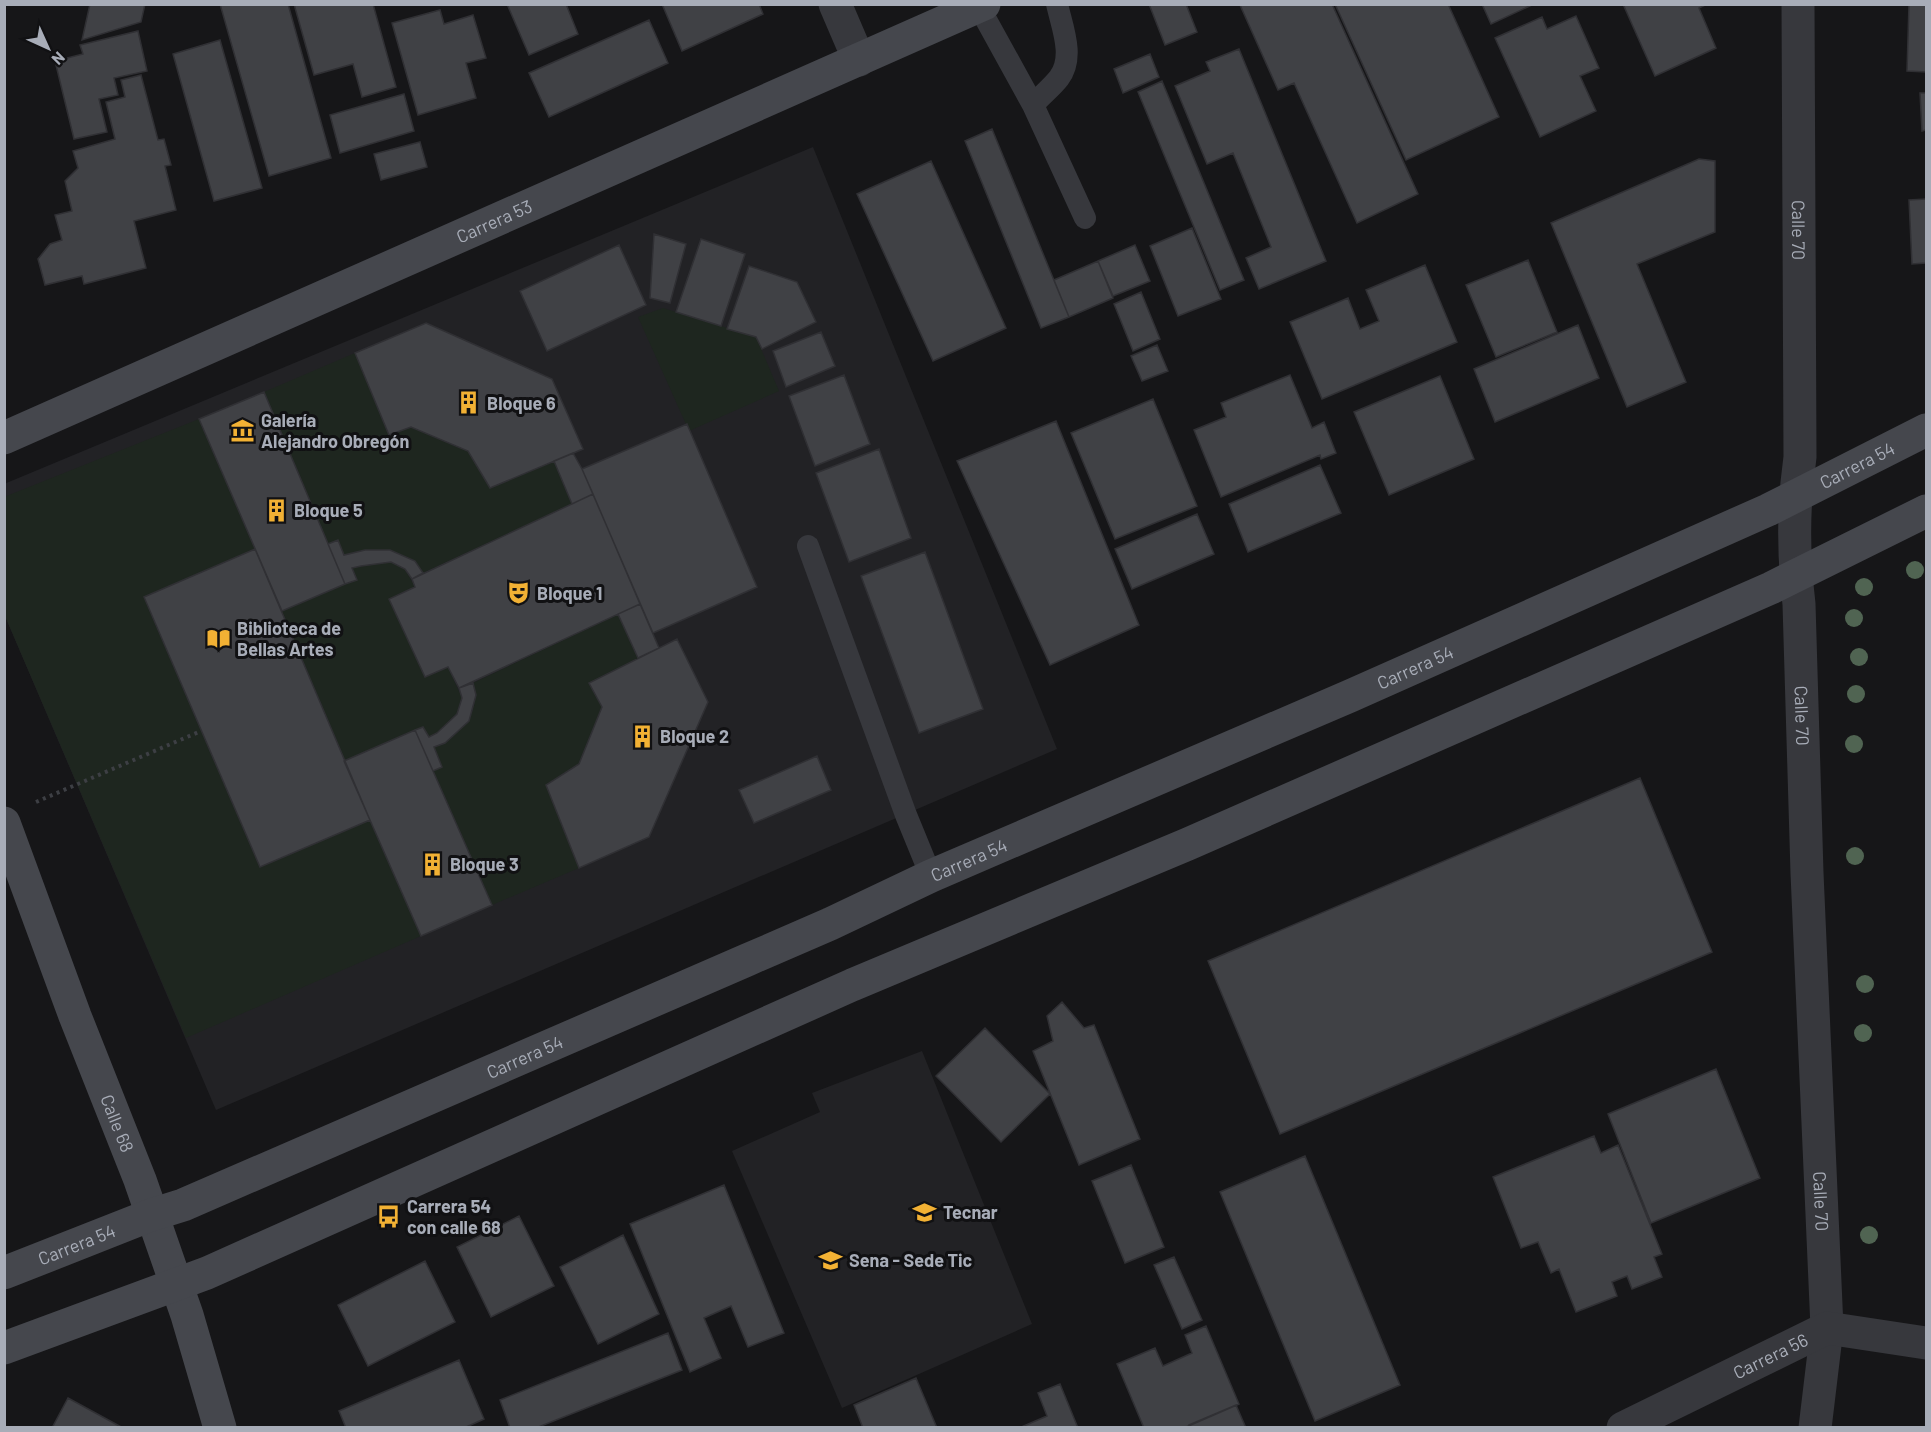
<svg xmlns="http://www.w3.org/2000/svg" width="1931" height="1432" font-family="Barlow,sans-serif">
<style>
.built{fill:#222225}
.green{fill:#1e261f}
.building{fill:#404145;stroke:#303034;stroke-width:1.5}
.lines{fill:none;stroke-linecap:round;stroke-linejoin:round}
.path{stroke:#3d3f44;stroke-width:4;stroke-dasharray:3 4.5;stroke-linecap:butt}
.lane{stroke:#37383d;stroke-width:22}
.street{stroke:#37383d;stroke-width:33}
.secondary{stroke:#45474d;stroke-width:33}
.tree{fill:#506452}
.labels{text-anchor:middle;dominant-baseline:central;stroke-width:6;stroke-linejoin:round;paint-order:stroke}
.street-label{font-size:18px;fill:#a8adb8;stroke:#111113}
.poi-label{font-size:18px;font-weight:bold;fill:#a8adb8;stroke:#111113;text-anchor:start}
</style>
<rect width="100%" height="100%" fill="#161618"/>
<path class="built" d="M813 147 1057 749 216 1110 5 616 4 484Z
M922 1051 1032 1324 842 1408 732 1151 820 1112 812 1093Z"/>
<path class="green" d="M663 308 756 337 779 391 689 431 638 317Z
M355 353 389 434 411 427 468 451 490 488 554 461 572 504 423 573 415 561 390 550H365L344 555 328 544 264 392Z
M199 419 255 549 144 598 260 867 370 820 421 936 186 1038 5 616 4 497Z
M391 562 405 569 415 587 389 600 425 677 448 667 462 698 457 714 437 733 429 737 423 727 344 761 282 611 356 580 352 568Z
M618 614 638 658 590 683 602 707 579 764 546 785 579 868 492 905 433 771 434 747C460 736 482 712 473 683Z"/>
<path class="building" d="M90 4H145L141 22 82 40Z
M220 4H288L331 158 269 176Z
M294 4H373L396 87 362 97 353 64 314 75Z
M507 4H566L578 34 529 55Z
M662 4H759L763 14 682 51Z
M1149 4H1186L1197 32 1165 45Z
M1332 4 1418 194 1357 223 1294 83 1278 90 1240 5Z
M1335 4H1448L1499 117 1406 160Z
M1482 4H1534L1491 24Z
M1623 4H1707L1699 8 1716 48 1655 76Z
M1909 4H1926V72L1907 71Z
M440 10 444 24 473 15 486 58 466 63 476 98 418 115 392 23Z
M1576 16 1599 68 1580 76 1596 111 1540 137 1495 38 1542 17 1547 29Z
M649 20 668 63 549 117 529 73Z
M138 31 147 71 114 78 118 95 99 99 107 132 74 139 55 61 83 54 80 45Z
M220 40 262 188 214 201 173 54Z
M1239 49 1326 261 1259 289 1246 258 1271 247 1233 153 1207 164 1175 86 1210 71 1206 62Z
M1150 54 1159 77 1123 93 1114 69Z
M141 75 158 140 164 139 171 165 165 166 176 210 134 221 146 268 84 284 82 276 45 285 38 259 50 244 62 240 55 215 72 211 65 181 78 168 73 151 115 139 106 102 125 97 121 80Z
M1162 81 1244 280 1220 290 1138 92Z
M1920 93H1926V130L1922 131Z
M404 94 414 131 340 153 330 115Z
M992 129 1069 317 1041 328 965 141Z
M420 142 427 167 381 180 374 154Z
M1699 159 1715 161V232L1637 264 1686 382 1627 407 1551 223Z
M931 161 1006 328 933 361 857 194Z
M1926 199V263L1912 264 1909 200Z
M1192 228 1221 299 1178 316 1150 246Z
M654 234 686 244 670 303 650 298Z
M701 239 745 254 721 326 676 312Z
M619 245 646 305 547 351 520 291Z
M1135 245 1150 281 1113 296 1098 261Z
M1528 260 1557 332 1496 357 1466 285Z
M1098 261 1113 298 1069 317 1054 280Z
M1425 265 1457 342 1322 399 1290 322 1348 298 1360 329 1379 321 1366 290Z
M749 266 797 282 816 322 762 349 756 337 727 329Z
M1141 292 1160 339 1133 351 1114 304Z
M426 323 552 379 583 449 490 488 468 451 411 427 389 435 355 353Z
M1578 325 1599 378 1495 422 1474 369Z
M821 332 835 366 786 387 773 351Z
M1157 345 1168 371 1142 381 1131 356Z
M844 375 870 444 815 466 789 396Z
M1290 375 1312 428 1324 422 1336 453 1321 459 1320 455 1221 497 1194 430 1226 417 1221 403Z
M1440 376 1474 459 1389 495 1354 412Z
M264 392 345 584 282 611 199 419Z
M1153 399 1197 506 1115 539 1071 433Z
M1056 421 1139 625 1050 665 957 461Z
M687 424 757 587 653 633 582 469Z
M879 449 911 538 849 562 816 473Z
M573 453 582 469 593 494 572 504 554 461Z
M1320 465 1341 513 1248 552 1229 504Z
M593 494 640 604 459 688 448 667 425 677 389 599 415 587 412 579Z
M1197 514 1214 554 1132 589 1115 549Z
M338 540 344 555 365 550H390L415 561 423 573 412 579 405 569 391 562 361 566 352 568 357 580 345 584 328 544Z
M255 549 370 820 260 867 144 597Z
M925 552 983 709 919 733 861 576Z
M640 604 659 648 638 658 618 614Z
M677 639 708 702 649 837 579 868 546 785 579 764 602 707 589 683Z
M473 683 476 695 469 721 445 743 434 747 442 767 433 771 415 730 423 727 429 737 437 733 457 714 462 698 459 688Z
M415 730 492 905 421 936 344 761Z
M817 756 831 790 754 823 739 790Z
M1640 778 1712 952 1280 1134 1208 961Z
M1062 1002 1084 1028 1094 1025 1140 1139 1079 1165 1033 1051 1053 1041 1047 1016Z
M985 1028 1050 1094 1001 1142 936 1076Z
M1716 1069 1760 1178 1651 1223 1608 1114Z
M1594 1136 1601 1153 1618 1145 1662 1254 1654 1257 1662 1277 1632 1289 1627 1276 1612 1282 1617 1296 1576 1312 1559 1269 1551 1273 1538 1242 1521 1248 1493 1177Z
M1305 1156 1400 1385 1315 1421 1220 1192Z
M1131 1165 1164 1247 1125 1263 1092 1181Z
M724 1185 784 1333 748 1347 731 1306 704 1318 721 1358 690 1372 630 1224Z
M519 1216 554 1286 491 1317 457 1247Z
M623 1235 659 1314 598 1344 560 1267Z
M1174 1257 1202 1320 1182 1329 1154 1265Z
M425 1261 455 1322 368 1366 338 1305Z
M1206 1326 1239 1404 1184 1428H1144L1117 1364 1155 1348 1163 1366 1192 1353 1185 1335Z
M668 1333 682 1370 536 1428H510L500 1400Z
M459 1360 484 1419 464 1428H346L339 1411Z
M916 1378 937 1428H863L854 1405Z
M1060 1384 1078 1428H1019L1047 1416 1038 1393Z
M68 1398 123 1428H52Z
M1236 1405 1246 1428H1190L1189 1425Z"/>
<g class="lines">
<path class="path" d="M36 802 201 731"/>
<path class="lane" d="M1057 4C1062 27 1075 57 1059 78 1052 87 1041 96 1033 105L1085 218
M979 7 1033 105
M808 546 906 815 931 876"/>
<g class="street">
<path d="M835 4 859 60"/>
<path id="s1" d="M1798 4 1800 457C1793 506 1793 554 1799 604L1807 873 1827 1328 1815 1428"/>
<path id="s2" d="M1623 1428 1827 1328 1926 1343"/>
</g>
<g class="secondary">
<path id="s3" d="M4 438 984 4"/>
<path id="s4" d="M4 823 75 1016 140 1180 187 1315 220 1428"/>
<path id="s5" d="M4 1273 151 1215 183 1205 747 960 830 924 931 876 1350 696 1768 510 1926 430"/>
<path d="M4 1348 207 1273 852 985 1188 844 1771 588 1926 511"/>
</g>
</g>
<g class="tree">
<circle cx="1915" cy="570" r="9"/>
<circle cx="1864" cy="587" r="9"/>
<circle cx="1854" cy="618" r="9"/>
<circle cx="1859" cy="657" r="9"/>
<circle cx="1856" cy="694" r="9"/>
<circle cx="1854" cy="744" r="9"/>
<circle cx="1855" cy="856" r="9"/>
<circle cx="1865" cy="984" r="9"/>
<circle cx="1863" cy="1033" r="9"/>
<circle cx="1869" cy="1235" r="9"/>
</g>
<defs>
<symbol id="building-bare" viewBox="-9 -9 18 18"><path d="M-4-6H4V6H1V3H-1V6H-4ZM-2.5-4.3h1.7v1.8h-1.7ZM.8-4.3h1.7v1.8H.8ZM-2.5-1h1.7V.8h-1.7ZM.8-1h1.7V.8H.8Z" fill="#f2b134" stroke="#111113" stroke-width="2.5" paint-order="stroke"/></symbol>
<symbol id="museum-bare" viewBox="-9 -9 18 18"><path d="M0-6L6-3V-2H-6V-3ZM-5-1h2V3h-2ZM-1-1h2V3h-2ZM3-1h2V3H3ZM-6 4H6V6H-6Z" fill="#f2b134" stroke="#111113" stroke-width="2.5" paint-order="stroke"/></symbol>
<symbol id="theatre-bare" viewBox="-9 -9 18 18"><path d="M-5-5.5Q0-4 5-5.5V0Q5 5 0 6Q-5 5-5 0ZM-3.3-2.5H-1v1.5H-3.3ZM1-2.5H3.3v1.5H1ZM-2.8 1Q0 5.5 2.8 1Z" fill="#f2b134" stroke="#111113" stroke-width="2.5" paint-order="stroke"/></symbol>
<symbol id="library-bare" viewBox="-9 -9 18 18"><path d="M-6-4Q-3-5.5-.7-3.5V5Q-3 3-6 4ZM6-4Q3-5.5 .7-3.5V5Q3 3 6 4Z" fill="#f2b134" stroke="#111113" stroke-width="2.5" paint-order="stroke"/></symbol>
<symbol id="university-bare" viewBox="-9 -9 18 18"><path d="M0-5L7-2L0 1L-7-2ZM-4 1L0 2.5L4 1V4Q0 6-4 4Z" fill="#f2b134" stroke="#111113" stroke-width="2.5" paint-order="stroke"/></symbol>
<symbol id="bus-bare" viewBox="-9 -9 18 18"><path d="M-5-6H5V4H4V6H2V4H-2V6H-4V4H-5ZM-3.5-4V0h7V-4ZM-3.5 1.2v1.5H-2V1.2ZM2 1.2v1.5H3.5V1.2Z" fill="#f2b134" stroke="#111113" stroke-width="2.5" paint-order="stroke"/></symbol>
</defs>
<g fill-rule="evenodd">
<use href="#building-bare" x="452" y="386" width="33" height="33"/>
<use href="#museum-bare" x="226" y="414" width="33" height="33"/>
<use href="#building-bare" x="260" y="494" width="33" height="33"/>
<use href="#theatre-bare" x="502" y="576" width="33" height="33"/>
<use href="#library-bare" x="202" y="622" width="33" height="33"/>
<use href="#building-bare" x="626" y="720" width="33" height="33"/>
<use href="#building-bare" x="416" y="848" width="33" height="33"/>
<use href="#university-bare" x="908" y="1196" width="33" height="33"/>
<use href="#bus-bare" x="372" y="1200" width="33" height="33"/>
<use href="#university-bare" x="814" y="1244" width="33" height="33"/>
</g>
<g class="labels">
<g class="street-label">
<text stroke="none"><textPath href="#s3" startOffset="536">Carrera 53</textPath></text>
<text stroke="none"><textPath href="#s1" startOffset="226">Calle 70</textPath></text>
<text stroke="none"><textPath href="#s5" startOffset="2022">Carrera 54</textPath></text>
<text stroke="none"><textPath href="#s5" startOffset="1536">Carrera 54</textPath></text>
<text stroke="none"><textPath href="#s1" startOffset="712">Calle 70</textPath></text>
<text stroke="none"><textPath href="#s5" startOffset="1050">Carrera 54</textPath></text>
<text stroke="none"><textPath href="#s5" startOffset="564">Carrera 54</textPath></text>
<text stroke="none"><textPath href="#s4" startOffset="321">Calle 68</textPath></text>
<text stroke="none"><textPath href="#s1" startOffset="1198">Calle 70</textPath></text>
<text stroke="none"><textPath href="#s5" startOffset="78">Carrera 54</textPath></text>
<text stroke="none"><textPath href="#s2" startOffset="164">Carrera 56</textPath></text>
</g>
<g class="poi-label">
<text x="487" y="403">Bloque 6</text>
<text x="261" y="420">Galería<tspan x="261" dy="21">Alejandro Obregón</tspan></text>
<text x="294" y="510">Bloque 5</text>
<text x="537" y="593">Bloque 1</text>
<text x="237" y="628">Biblioteca de<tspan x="237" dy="21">Bellas Artes</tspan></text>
<text x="660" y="736">Bloque 2</text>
<text x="450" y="864">Bloque 3</text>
<text x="407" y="1206">Carrera 54<tspan x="407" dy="21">con calle 68</tspan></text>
<text x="943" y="1212">Tecnar</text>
<text x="849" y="1260">Sena - Sede Tic</text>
</g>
</g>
<rect width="1931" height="1432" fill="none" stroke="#a8adb8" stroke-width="12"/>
<g transform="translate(48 48) rotate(135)" stroke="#111113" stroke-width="4.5" paint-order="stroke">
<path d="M0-4.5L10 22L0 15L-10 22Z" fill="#a8adb8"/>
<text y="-9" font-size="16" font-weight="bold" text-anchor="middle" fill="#a8adb8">N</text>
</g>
</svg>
